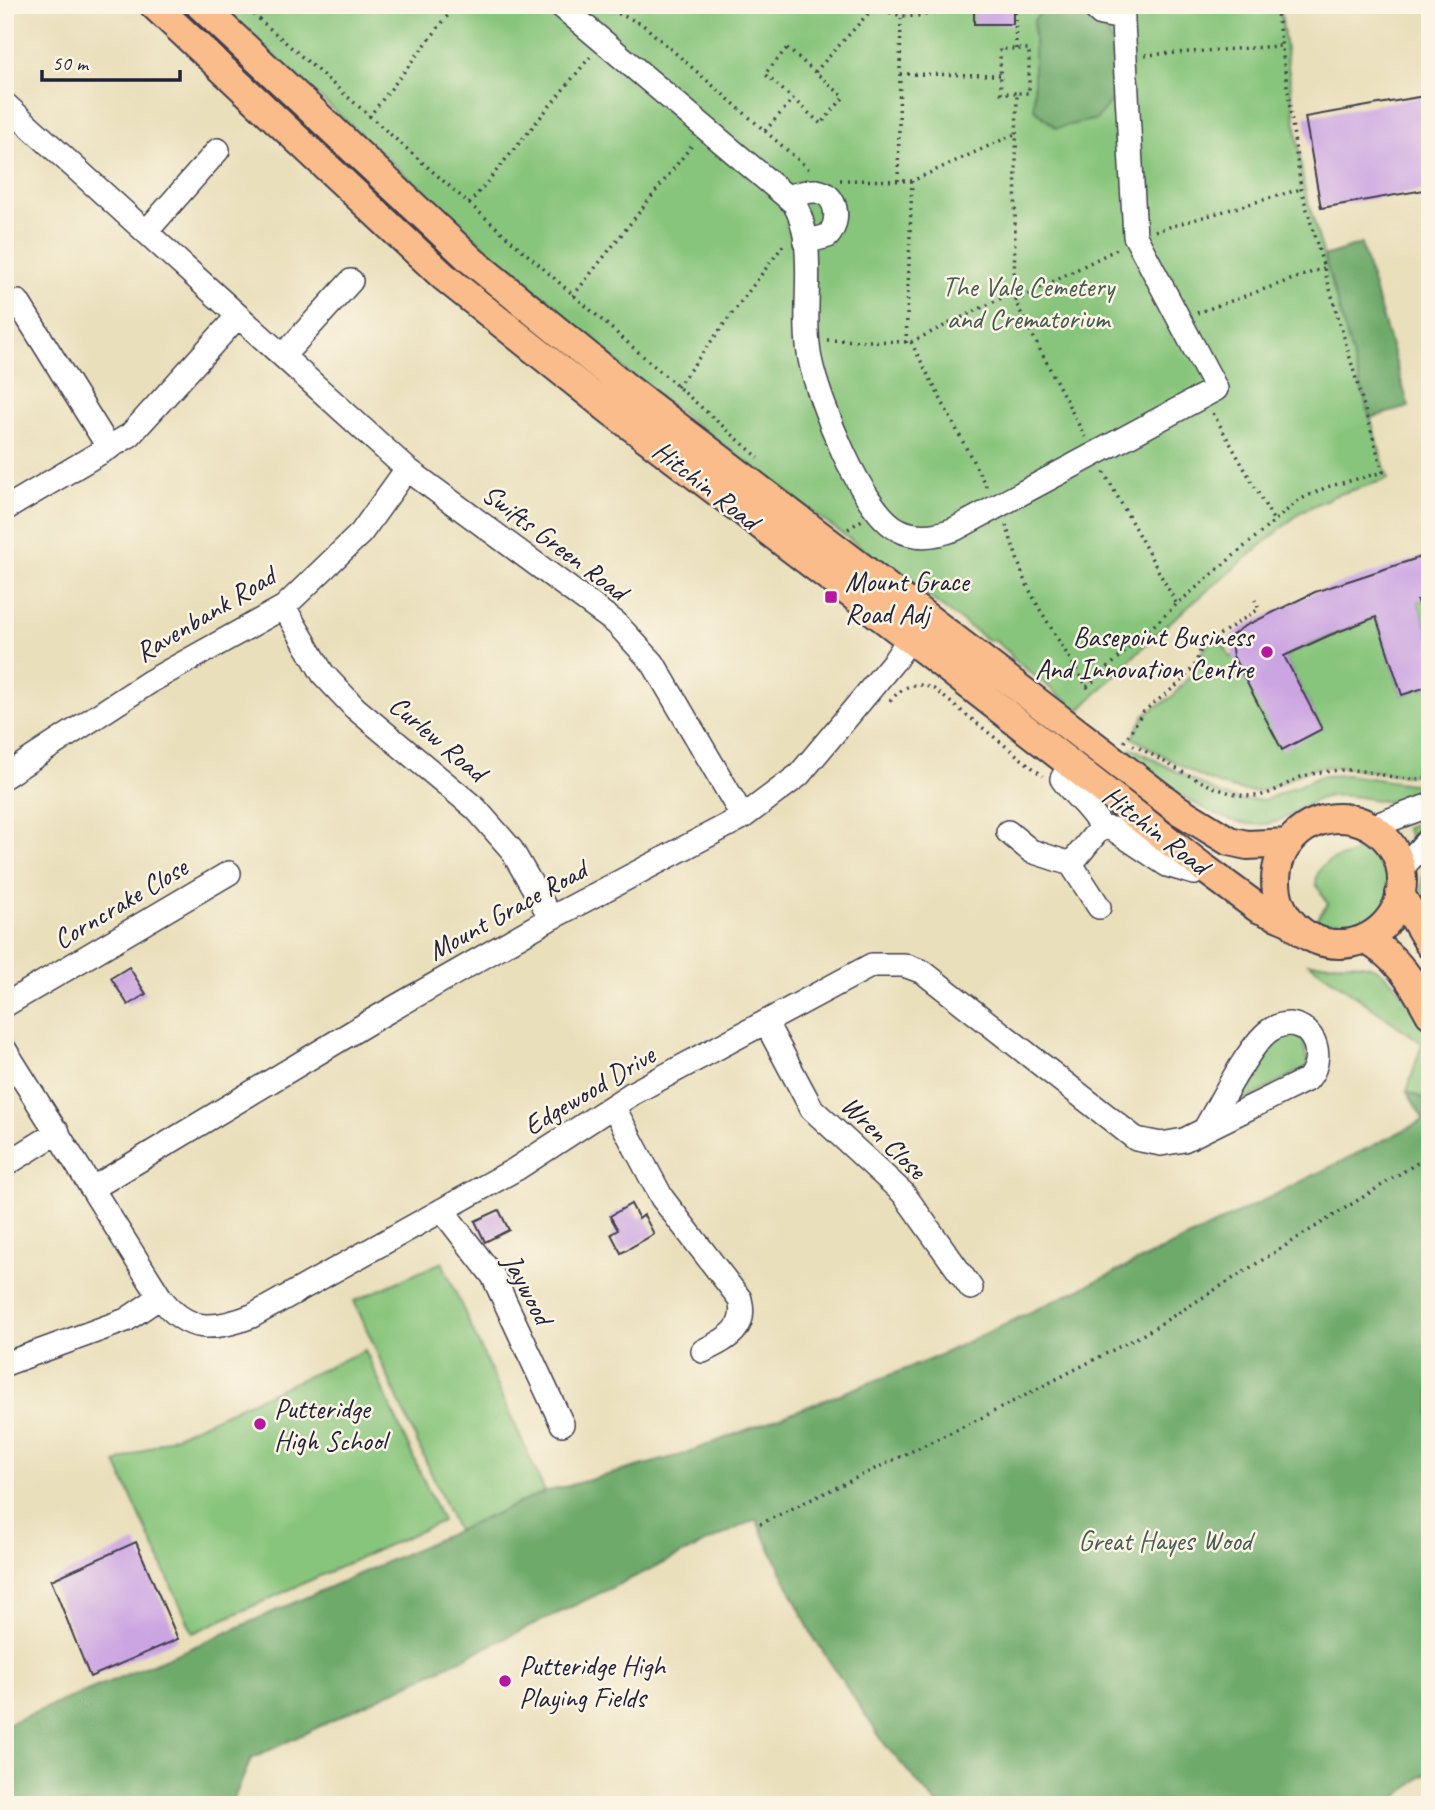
<svg xmlns="http://www.w3.org/2000/svg" width="1435" height="1810" font-family="Caveat,sans-serif">
<style>
.green{fill:#88c57b;stroke:#55745b;stroke-width:2}
.forest{fill:#6eaa6b;stroke:#486653;stroke-width:2}
.building{fill:#cba4e2}
.lines{fill:none;stroke-linecap:round;stroke-linejoin:round}
.minor-casing{stroke:#403e4e;stroke-width:26}
.major-casing{stroke:#403e4e;stroke-width:32}
.path{stroke:#403e4e;stroke-width:3.5;stroke-dasharray:2 5;stroke-linecap:butt}
.minor{stroke:#fff;stroke-width:23}
.major{stroke:#f9bc8a;stroke-width:28}
.poi-dot{fill:#b5179e;stroke:#fcf5e5;stroke-width:2.5}
.labels{text-anchor:middle;dominant-baseline:central;stroke-width:5;stroke-linejoin:round;paint-order:stroke}
.park-label{font-size:28px;fill:#465b51;stroke:#fcf5e5}
.street-label{font-size:28px;fill:#22223b;stroke:#fcf5e5}
.poi-label{font-size:28px;fill:#22223b;stroke:#fcf5e5;text-anchor:start}
</style>
<rect width="100%" height="100%" fill="#fcf5e5"/>
<filter id="ink" filterUnits="userSpaceOnUse"><feTurbulence type="fractalNoise" baseFrequency=".0143" numOctaves="2"/><feDisplacementMap in="SourceGraphic" scale="14" xChannelSelector="R" yChannelSelector="G"/><feConvolveMatrix kernelMatrix="1 2 1 2 8 2 1 2 1" color-interpolation-filters="sRGB"/></filter>
<filter id="wash" filterUnits="userSpaceOnUse"><feTurbulence type="fractalNoise" baseFrequency=".00686" numOctaves="4" result="noise"/><feDisplacementMap in="SourceGraphic" scale="28" xChannelSelector="R" yChannelSelector="G"/><feGaussianBlur stdDeviation="1.57" result="paint"/><feColorMatrix in="noise" values="0 0 0 0 0 0 0 0 0 0 0 0 0 0 0 0 0 1.4 0 .05"/><feComposite in="paint" operator="in"/></filter>
<g filter="url(#wash)">
<rect width="100%" height="100%" fill="#e9dfbb"/>
<path class="green" d="M218 5H1280L1304 187 1388 479 1334 496 1302 511 1156 634 1079 711 1011 657V654L994 640 989 641 789 495 632 376 499 260Z
M1430 598V638L1417 601Z
M1376 617 1402 695 1430 686V773C1394 780 1360 765 1323 767 1301 768 1285 784 1264 790 1226 800 1166 755 1132 738L1145 714 1173 696 1199 665 1204 648 1220 636 1230 657 1233 656 1322 729 1284 656Z
M1132 748 1221 795 1240 800H1265L1321 776 1348 775 1411 784 1430 782V794C1383 812 1371 792 1330 796 1309 799 1293 818 1272 823 1223 834 1162 781 1125 755Z
M1430 817V822L1413 841 1405 828Z
M1373 840C1418 886 1370 954 1312 925L1328 904 1316 884C1317 863 1329 860 1347 856 1355 853 1365 845 1373 840Z
M1430 854V919C1420 897 1418 875 1430 854Z
M1309 963C1330 965 1354 960 1373 967 1391 974 1424 1019 1430 1037 1434 1052 1430 1085 1430 1101L1407 1092 1422 1043Z
M1290 1033 1303 1038 1308 1066 1230 1109 1226 1104 1257 1078 1275 1038Z
M442 1262 545 1492 457 1531 354 1301Z
M365 1350 442 1521 193 1633 116 1463Z"/>
<path class="forest" d="M1057 5C1096 5 1115 32 1116 70 1116 76 1118 86 1116 92 1112 101 1102 111 1097 119L1056 128 1034 109V20L1045 8Z
M1361 244 1409 407 1370 418 1324 256Z
M1407 1092 1430 1101V1773L1421 1777 1387 1805H937L886 1746 812 1635 756 1519 251 1759 231 1805H5V1725L198 1645 545 1492 681 1455 929 1360 1196 1234 1424 1120Z"/>
<g id="blocks">
<path class="building" d="M974 5H1013V24H974Z
M1430 95V189L1321 208 1305 117Z
M1430 554V598L1417 601 1430 638V686L1402 695 1376 617 1330 635 1284 656 1322 729 1282 750 1233 656 1230 637 1243 627 1315 592Z
M129 967 146 994 128 1005 111 978Z
M631 1204 639 1219 644 1215 654 1234 621 1253 611 1234 618 1230 610 1216Z
M499 1210 509 1230 485 1242 475 1221Z
M136 1542 178 1639 90 1677 51 1580Z"/>
</g>
</g>
<g filter="url(#ink)">
<use href="#blocks" fill-opacity="0" stroke="#403e4e" stroke-width="2"/>
<g class="lines">
<defs>
<path id="minor" d="M560 5 794 203C819 247 800 309 810 359 818 399 862 513 899 530 917 539 937 536 955 529L1216 389 1135 236 1122 5
M1091 5 1101 14 1123 18
M5 104 407 469 616 623 653 663 743 817
M788 196C797 195 807 190 816 191 839 194 840 222 828 236L805 242
M146 232 218 150
M18 302 109 448
M283 356 351 281
M5 509 130 435 238 316
M284 607 323 674 355 708 476 809 511 849 551 918
M1070 764 1062 779C1074 796 1091 808 1101 827
M5 776 151 681 284 607 361 533 407 469
M1371 827 1430 805
M1008 832 1031 851 1071 864
M1400 870 1430 838
M1099 907 1071 864 1101 827 1113 829 1167 865 1194 873 1201 866
M5 1005 229 873
M766 1023 812 1109 903 1193 971 1288
M5 1050 160 1297C187 1333 213 1331 252 1316L516 1169 633 1093 872 965H904L923 972 1136 1139 1161 1144 1184 1140 1308 1079C1331 1051 1305 1010 1272 1029 1252 1039 1219 1105 1206 1127
M614 1108 662 1198 740 1299C748 1330 726 1339 703 1351
M5 1165 58 1132
M93 1188 371 1021 551 918 743 817 799 775 895 660 919 624
M442 1210 493 1276 562 1424
M5 1364 126 1320 160 1297"/>
<path id="major" d="M154 5 443 276 610 410 909 638 1201 866 1258 908 1291 922
M200 5 471 260 627 388 1177 809 1229 841 1247 845 1289 843
M1276 881a63 63 0 1 1 126 0a63 63 0 1 1-126 0Z
M1400 894 1430 945
M1364 939C1396 954 1414 984 1430 1014"/>
</defs>
<use href="#minor" class="minor-casing"/>
<use href="#major" class="major-casing"/>
<path class="path" d="M243 5 759 458
M599 5 642 24 811 171
M878 5C894 20 929 20 946 5
M787 48 844 97 821 124 765 74Z
M1016 49 1015 7 1020 5
M1145 55 1280 46
M815 72 876 5
M900 74 1000 75
M369 117 456 5
M765 131 793 99
M840 180 912 181 1017 133
M898 181 901 16
M469 204 590 57
M1155 231 1301 189
M1014 292 1015 301 1085 437
M573 296 693 144
M1015 301 1119 248
M1197 313 1324 268
M827 340 911 342 1014 292 1017 93H1001L1000 49H1029V93H1017
M911 342 988 490
M906 343 912 181
M677 387 785 243
M1213 413 1274 521
M1104 472 1176 603
M1006 525 1024 579 1039 608 1087 687 1177 604 1299 500 1327 487 1383 472 1301 189 1276 5
M848 529 862 520
M890 701C904 685 915 681 934 689L1043 776
M1124 742 1143 712 1181 682 1195 665 1202 646 1259 609 1255 600
M1133 745C1168 761 1223 803 1262 795 1276 792 1288 782 1301 777 1315 772 1330 771 1344 770 1373 769 1400 784 1430 777
M760 1524 981 1418 1146 1333 1430 1155"/>
<use href="#minor" class="minor"/>
<use href="#major" class="major"/>
</g>
</g>
<g class="poi-dot">
<rect x="824" y="590" width="14" height="14" rx="3.5"/>
<circle cx="1267" cy="652" r="7"/>
<circle cx="260" cy="1424" r="7"/>
<circle cx="505" cy="1681" r="7"/>
</g>
<g class="labels">
<g class="park-label">
<text x="1028" y="286">The Vale Cemetery<tspan x="1028" dy="32">and Crematorium</tspan></text>
<text x="1165" y="1540">Great Hayes Wood</text>
</g>
<g class="street-label">
<text transform="translate(706 485) rotate(38)">Hitchin Road</text>
<text transform="translate(555 542) rotate(37)">Swifts Green Road</text>
<text transform="translate(205 614) rotate(-31)">Ravenbank Road</text>
<text transform="translate(438 738) rotate(40)">Curlew Road</text>
<text transform="translate(1156 830) rotate(38)">Hitchin Road</text>
<text transform="translate(120 903) rotate(-31)">Corncrake Close</text>
<text transform="translate(507 910) rotate(-29)">Mount Grace Road</text>
<text transform="translate(589 1090) rotate(-31)">Edgewood Drive</text>
<text transform="translate(884 1137) rotate(44)">Wren Close</text>
<text transform="translate(528 1289) rotate(62)">Jaywood</text>
</g>
<g class="poi-label">
<text x="845" y="581">Mount Grace<tspan x="845" dy="32">Road Adj</tspan></text>
<text x="1253" y="636" text-anchor="end">Basepoint Business<tspan x="1253" dy="32">And Innovation Centre</tspan></text>
<text x="274" y="1408">Putteridge<tspan x="274" dy="32">High School</tspan></text>
<text x="519" y="1665">Putteridge High<tspan x="519" dy="32">Playing Fields</tspan></text>
</g>
</g>
<rect width="1435" height="1810" fill="none" stroke="#fcf5e5" stroke-width="28"/>
<path d="M42 70v10h138v-10" fill="none" stroke="#22223b" stroke-width="3.5"/>
<text x="52" y="70" font-size="21" fill="#22223b" stroke="#fcf5e5" stroke-width="5" paint-order="stroke">50 m</text>
</svg>
